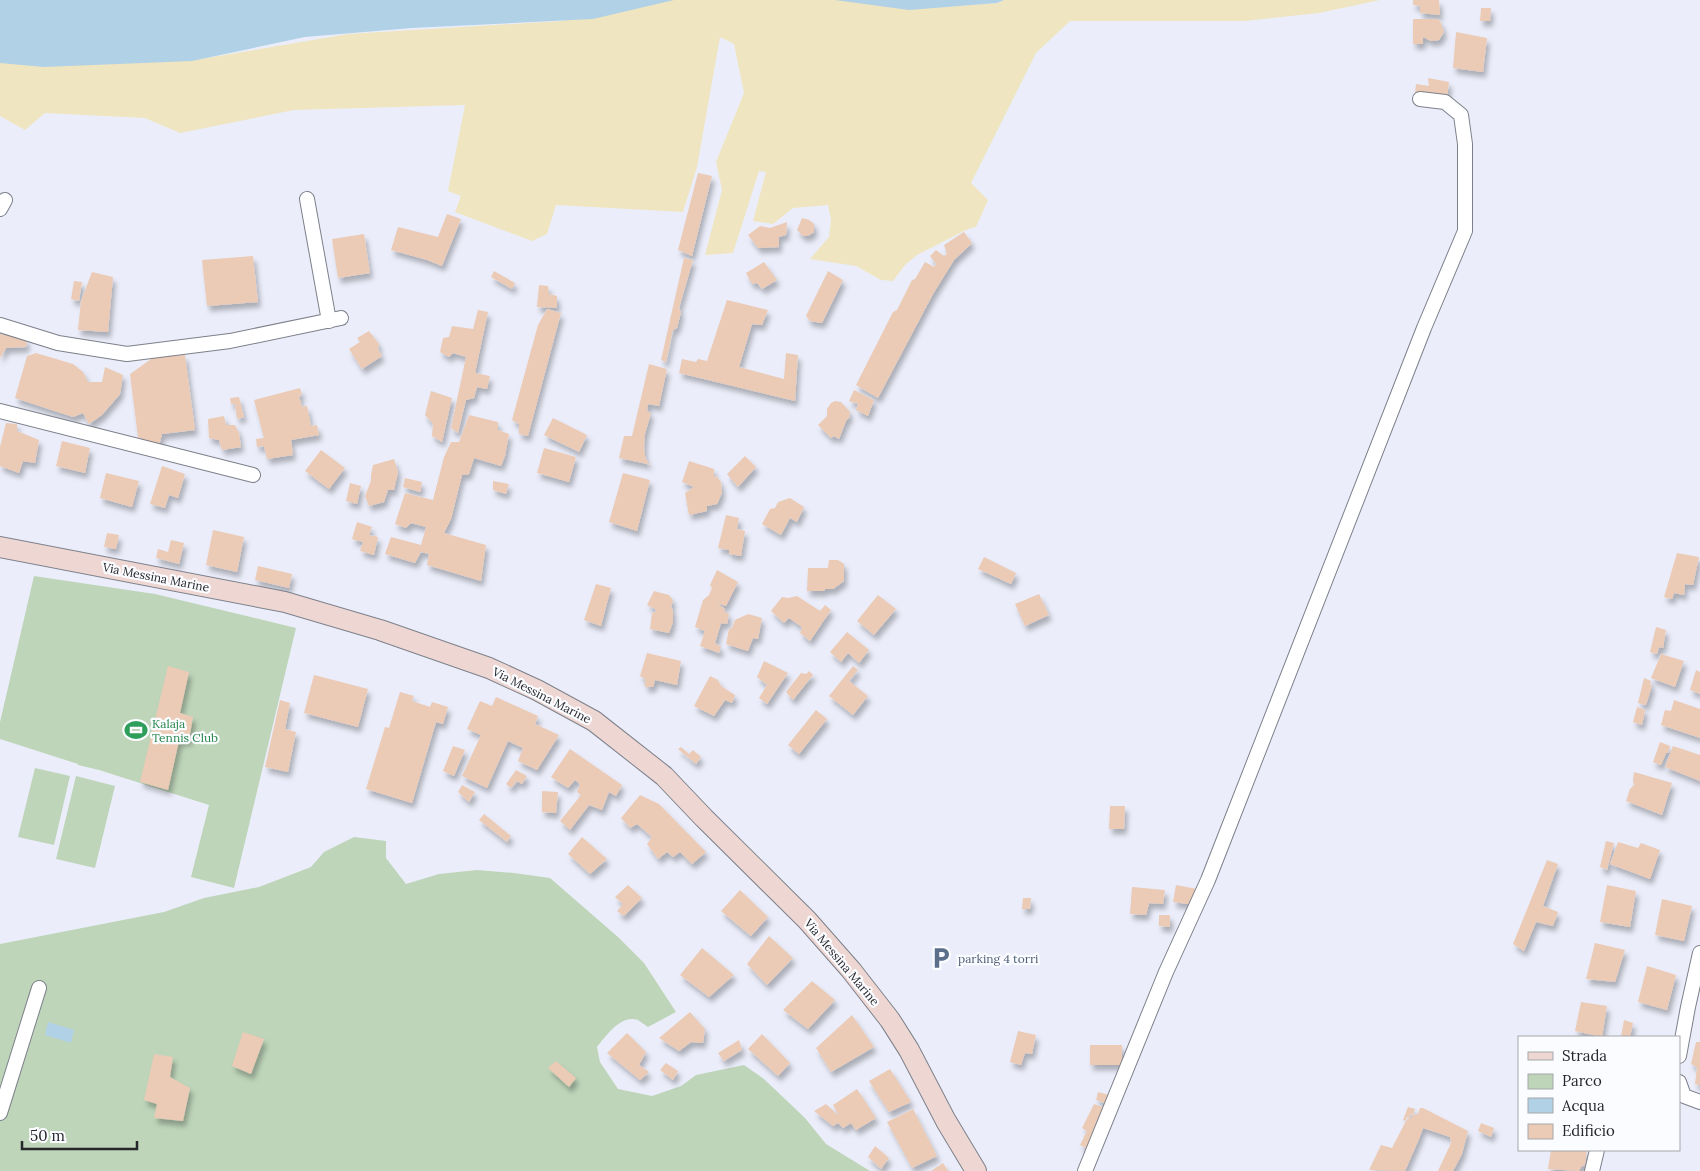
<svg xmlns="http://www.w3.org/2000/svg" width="1700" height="1171" font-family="Lora,serif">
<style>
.green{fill:#bed5ba}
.sand{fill:#efe5c0}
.water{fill:#b1d1e7}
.building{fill:#ebcab6;filter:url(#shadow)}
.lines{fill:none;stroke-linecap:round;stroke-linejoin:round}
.minor-casing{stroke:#7d808a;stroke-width:16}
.secondary-casing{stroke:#7d808a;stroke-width:22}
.minor{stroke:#fff;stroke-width:14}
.secondary{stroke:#eed7d3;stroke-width:20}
.labels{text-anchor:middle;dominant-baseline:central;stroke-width:4.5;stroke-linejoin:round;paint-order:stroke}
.street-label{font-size:12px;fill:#26272b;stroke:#fbfcff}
.leisure-label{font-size:12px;fill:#27864d;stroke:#fbfcff;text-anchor:start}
.service-label{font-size:12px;fill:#4e5e75;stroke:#fbfcff;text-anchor:start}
</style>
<defs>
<filter id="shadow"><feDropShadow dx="3" dy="5.5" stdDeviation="2.5" flood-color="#0004"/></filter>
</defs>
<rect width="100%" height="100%" fill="#ebeefa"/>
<path class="green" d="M34 576 155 594 296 628 234 888 191 877 209 805 99 770 78 765V764L0 739V722Z
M35 768 70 776 54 845 18 837Z
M76 776 115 786 95 868 56 859Z
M354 837 386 841V858L406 884 439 874 477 870 514 873 550 878 618 937 644 963 676 1012 648 1027C645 1025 641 1022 638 1020 621 1014 606 1036 597 1047L600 1062 618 1089 652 1096 681 1086 696 1075 744 1065 764 1079 805 1118 826 1144 870 1171H0V944L164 912 204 898 259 887 311 867 324 852Z"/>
<path class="sand" d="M668 0H858L912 9 997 3 1004 0H1380L1319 13 1245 21H1070L1036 53 971 183 988 200 976 227 968 229 917 255 905 265 893 281 881 280 856 266 810 259 829 237 831 220 828 205 793 208 773 224 753 221 766 172 759 171 733 253 705 255 722 190 716 162 744 93 734 44 720 37 697 167 683 212 556 205 547 234 532 241 455 212 461 196 448 191 465 105 294 110 180 133 145 118 45 113 25 130 0 116V58L195 60 348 34 561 21Z"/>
<path class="water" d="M0 0H674L593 19 412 28 305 37 192 61 44 67 0 63Z
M835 0H1004L997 3 909 10Z
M48 1022 74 1030 71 1043 45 1035Z"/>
<path class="building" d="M1413 0H1439L1440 15 1420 13V6L1413 5Z
M1481 8H1491L1490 21H1480Z
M1413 19H1438L1441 23 1444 32 1439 40 1431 41 1423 37V44H1413Z
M1456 32 1487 38 1483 72 1453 68Z
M1428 78 1449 82 1447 98 1415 94 1416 84 1429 86Z
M698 173 712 176 692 256 678 250Z
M447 214 461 219 442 266 427 260 391 250 398 227 438 237Z
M802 218 809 220 814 224V232L808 236H803L797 230Z
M787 222 786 235 779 237V247L758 248 748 235 760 226 770 228Z
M964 232 972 243 954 260 933 294 878 398 856 385 893 312 897 310 912 280 915 279 925 262 934 267 936 264 930 256 936 250 944 256 947 254 944 245Z
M364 234 370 273 338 278 332 239Z
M253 256 258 302 207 306 202 260Z
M684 258 693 260 679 308 681 312 677 328 673 330 666 362 661 360Z
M764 262 777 280 762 289 757 283 752 284 746 273Z
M494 271 515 283 512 289 491 277Z
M828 271 843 280 822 323 810 321 806 316Z
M92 272 113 277 108 332 78 330 81 301Z
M74 281 82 282 79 301 71 299Z
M539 285 548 286 549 294 557 296V308L537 307Z
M727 300 768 310 762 325 752 324 739 367 784 379 786 353 798 355 795 401 679 373 682 359 696 362 698 359 707 361Z
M547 309 561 313 528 436 519 434V424L512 420 538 325Z
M478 310 488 312 475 373 490 376 487 389 477 387 474 398 466 400 458 433 451 428 466 357 453 353 449 357 440 352 443 338 449 337 452 326 473 329Z
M369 331 379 344 378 349 382 356 362 369 349 349 360 342 357 338Z
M0 334 27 339 26 347 6 348 0 358Z
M36 353 73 364 83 372 88 382H102L105 367 123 375 120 394 102 415 89 424 83 413 73 417 15 398 27 356Z
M185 355 195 430 162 434 159 446 138 437 130 374 154 357Z
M649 364 667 369 659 406 648 404 647 411 651 413 645 434 644 448 645 456 648 463 652 465 619 458 624 436H632Z
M300 388 302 395 299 396 302 407 307 406 311 426 317 425 319 435 291 440 293 455 267 459 264 446 257 447 256 439 264 438 254 400Z
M854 390 874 400 868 416 856 410 858 404 849 401Z
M431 391 452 398 442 442 432 436 433 424 425 415Z
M239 397 244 417 237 419 235 404H231L230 398Z
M835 401 841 402 850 412 849 418 846 421 839 439 834 436 831 438 818 425 827 416V409L831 403Z
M469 415 498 422V430L509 434 505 456 501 466 474 458 469 474 462 475 451 519 444 533 486 545 481 581 427 565 429 554 421 552 415 563 385 554 391 537 421 545 426 527 411 523 406 528 395 524 405 493 433 500 444 457 451 442H459Z
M224 416 226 425H235L239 433 241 447 222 450 219 440 209 438 208 419Z
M553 418 587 435 579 452 544 435Z
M6 423 17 424V431L39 440 35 463 23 461 19 473 0 466V447Z
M62 441 90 448 85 473 56 466Z
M544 448 576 457 569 482 537 473Z
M321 450 345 468 329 489 305 471Z
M745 456 756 467 738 487 727 474Z
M394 459 398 472 394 490H388L384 502 369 506 365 496 371 481V475L373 465Z
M689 461 714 469V476L717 477 721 482 722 493 717 504 707 506V511L689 515 685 493 694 487 682 482Z
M162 466 185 474 178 498 169 495 165 508 150 504Z
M106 473 139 481 132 507 100 498Z
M623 473 650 480 637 531 609 522Z
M405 478 422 482 420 492 403 487Z
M493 481 509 484 506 494 493 490Z
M350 483 361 486 357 504 346 501Z
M790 498 804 507 797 522 790 518 781 535 762 524 770 509 775 508 778 502Z
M726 515 739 518 737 529 745 531 741 556 729 554V550L718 548Z
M357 522 372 527 369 535 378 537 374 555 360 551 363 542 352 539Z
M213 530 244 537 237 572 206 565Z
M107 533 119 535 116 549 104 547Z
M171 540 184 543 179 564 156 558 158 549 168 552Z
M1677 553 1699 557 1693 585 1685 584 1684 595 1674 593 1672 599 1664 597Z
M984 557 1016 573 1011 584 978 569Z
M829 560H838L844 564V581L833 589H825L824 591H807L808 568H828Z
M258 566 292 574 289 588 255 580Z
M717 570 738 582 726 606 719 604V605L724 608 725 612 729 614 727 624 721 623 715 643 721 647 719 653 700 646 705 631 695 627 703 600 709 595 712 588 710 585Z
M596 584 611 588 601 626 584 620Z
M654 591 669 595 673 600 671 607 673 610V622L669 633 650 629 652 613 656 612 655 609 647 605Z
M1039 594 1049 615 1025 626 1015 604Z
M878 595 896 609 874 635 857 621Z
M797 596 820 611 825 605 831 610 810 641 800 633 802 627 789 618 784 623 771 611 782 597 788 598Z
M748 614 762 618 758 639 753 638 748 651 726 644 729 629 732 628 735 620Z
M1656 627 1666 630 1663 648 1659 647 1657 654 1650 652Z
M847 632 869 650 859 663 848 653 841 662 830 652Z
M647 653 681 661 677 685 655 680 653 687H645V679L640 676Z
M1661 654 1684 661 1675 687 1651 678Z
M764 661 788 673 767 704 759 698 767 685 757 677Z
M168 666 189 672 180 713 193 717 189 740 179 741 168 790 140 782Z
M853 666 858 670 849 681 868 696 853 715 829 696Z
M1696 670 1700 672V694L1690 690Z
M809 671 813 675 793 700 786 692 801 673 806 674Z
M314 675 368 689 358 727 304 713Z
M710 676 718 680 721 686 735 695 732 703 725 700 714 716 694 706Z
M1644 678 1651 681 1650 685 1652 686 1646 705 1638 703Z
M400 692 414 696 412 701 430 707 432 702 448 707 443 724 436 722 412 803 366 789 385 727 389 728Z
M496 697 538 716 535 724 559 735 537 770 518 761 523 748 508 741 487 788 462 776 481 735 467 729 480 701 492 706Z
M280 700 290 703 285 729 296 732 288 772 265 767Z
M1674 700 1700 709V738L1661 725 1665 710 1671 711Z
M1637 707 1645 710 1642 725 1633 722Z
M816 710 827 719 799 754 788 745Z
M1660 742 1670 746 1668 753H1666L1661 765 1653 762Z
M453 746 465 750 454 776 443 771Z
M1673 746 1700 755V781L1665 767Z
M681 747 689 754 693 750 701 757 696 764 678 749Z
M570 749 622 785 616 796 609 792 602 810 589 805 570 830 560 821 581 795 577 792 580 784 575 780 568 788 551 777Z
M516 770 527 776 522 784 517 781 511 788 506 784Z
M1634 772 1672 783 1662 815 1626 801 1630 789 1634 785 1633 781Z
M462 785 475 792 469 802 458 792Z
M542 791 558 792 556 813 542 812Z
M640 795 659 804 706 852 692 864 680 852 673 857 667 852 658 859 647 844 652 837 637 824 630 828 621 818Z
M1110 806H1125L1124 829H1109Z
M484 814 511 836 507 842 479 820Z
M582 837 607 859 590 874 568 854Z
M1606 841 1614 843 1607 870 1600 867Z
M1618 842 1638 848 1641 843 1660 850 1650 879 1610 864Z
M1547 860 1558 864 1543 906 1558 912 1553 926 1536 922 1524 951 1513 944Z
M628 885 642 898 624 916 617 911 623 904 615 897Z
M1176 885 1197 889 1195 905 1173 902Z
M1607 885 1636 891 1630 927 1600 922Z
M1132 887 1165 890 1163 904 1149 903 1146 915 1130 914Z
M740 890 768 917 751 936 721 911Z
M1023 898H1031L1030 909H1022Z
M1662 899 1692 906 1684 941 1655 935Z
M1159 915H1170V927L1159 926Z
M769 936 793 958 767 985 747 964Z
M1595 943 1625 950 1615 982 1586 979Z
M702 948 734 975 709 997 680 975Z
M1647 966 1676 975 1667 1010 1638 1002Z
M812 981 835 1000 808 1029 783 1010Z
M1581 1002 1607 1006 1602 1037 1575 1031Z
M690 1012 705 1029 703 1043 691 1042 679 1051 659 1038Z
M852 1015 874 1047 831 1072 816 1048Z
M1624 1020 1633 1023 1630 1037H1621Z
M1018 1031 1036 1035 1032 1054 1025 1053 1021 1065 1010 1062Z
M243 1032 264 1039 251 1074 232 1066Z
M627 1033 646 1052 639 1065 649 1072 640 1080 607 1053Z
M762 1034 790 1063 778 1076 748 1049Z
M739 1040 742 1050 724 1061 718 1053Z
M1696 1042H1700V1085L1695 1084 1697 1067 1691 1064Z
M1090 1045H1122V1065H1090Z
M154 1054 173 1057 170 1077 190 1088 183 1121 154 1118 157 1104 144 1100Z
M556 1061 576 1078 569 1087 548 1068Z
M666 1063 678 1071 673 1080 660 1070Z
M890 1069 911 1102 889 1112 869 1081Z
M857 1089 876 1118 856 1130 851 1123 843 1128 838 1123 833 1126 814 1111 826 1104 839 1116 833 1105Z
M1098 1092 1109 1095 1105 1103 1096 1100Z
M1094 1104 1108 1109 1091 1150 1080 1145 1087 1131 1082 1128Z
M1408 1107 1415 1109 1413 1115 1411 1114 1409 1118 1407 1117 1405 1121 1403 1120Z
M1420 1108H1423L1468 1131 1462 1154 1453 1171H1438L1451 1143 1450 1137 1423 1128 1419 1139 1405 1171 1369 1170 1381 1145 1392 1148 1407 1119 1411 1118 1413 1115 1418 1114Z
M913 1109 937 1156 912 1168 887 1122Z
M1481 1123 1494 1128 1491 1137 1478 1131Z
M875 1146 889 1158 881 1169 868 1157Z
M1551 1150H1587L1585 1165 1581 1167 1579 1171 1548 1169Z
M943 1163 948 1171H931Z"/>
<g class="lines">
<defs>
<path id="minor" d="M307 199 329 321
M0 209 5 200
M0 325 58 343 127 354 230 341 341 318
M0 411 253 475
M1679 1056 1688 1007 1700 953
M1679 1082 1684 1096 1700 1102
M0 1113 39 988
M1085 1171 1166 972 1208 880 1424 328 1465 231V144L1461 115 1445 102 1420 99
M1592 1171 1597 1150"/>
<path id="secondary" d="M0 547 285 602 380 630 489 668 537 690 594 721 664 776 704 818 807 920 851 970 890 1020 909 1050 946 1121 976 1171"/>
</defs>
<use href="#minor" class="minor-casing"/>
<use href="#secondary" class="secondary-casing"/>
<use href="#minor" class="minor"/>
<use href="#secondary" class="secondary"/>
</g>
<defs>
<symbol id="stadium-bare" viewBox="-9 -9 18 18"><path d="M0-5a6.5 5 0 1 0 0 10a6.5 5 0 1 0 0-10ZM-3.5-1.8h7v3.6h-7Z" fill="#2e9e5b" stroke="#fbfcff" stroke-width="2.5" paint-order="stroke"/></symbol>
<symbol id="parking-bare" viewBox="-9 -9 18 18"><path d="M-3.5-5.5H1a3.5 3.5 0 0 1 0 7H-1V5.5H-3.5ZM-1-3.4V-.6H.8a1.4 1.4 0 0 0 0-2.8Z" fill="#5c6f8a" stroke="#fbfcff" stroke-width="2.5" paint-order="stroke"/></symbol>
</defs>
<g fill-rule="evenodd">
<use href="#stadium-bare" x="120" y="714" width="32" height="32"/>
<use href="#parking-bare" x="925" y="942" width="32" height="32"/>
</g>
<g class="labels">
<g class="street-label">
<text transform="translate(156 577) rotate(11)">Via Messina Marine</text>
<text transform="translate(542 695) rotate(27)">Via Messina Marine</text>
<text transform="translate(842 962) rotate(50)">Via Messina Marine</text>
</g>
<g class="leisure-label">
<text x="152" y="723">Kalaja<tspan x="152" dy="14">Tennis Club</tspan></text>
</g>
<g class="service-label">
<text x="958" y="958">parking 4 torri</text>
</g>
</g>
<rect x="1518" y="1036" width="162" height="115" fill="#fbfcff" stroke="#a6a7aa"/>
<rect x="1528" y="1052" width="25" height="8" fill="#eed7d3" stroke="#a6a7aa"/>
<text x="1562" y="1061" font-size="15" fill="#26272b">Strada</text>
<rect x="1528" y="1074" width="25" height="15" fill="#bed5ba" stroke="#a6a7aa"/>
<text x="1562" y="1086" font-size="15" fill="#26272b">Parco</text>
<rect x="1528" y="1098" width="25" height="15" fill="#b1d1e7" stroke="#a6a7aa"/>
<text x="1562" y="1111" font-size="15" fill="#26272b">Acqua</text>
<rect x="1528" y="1124" width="25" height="15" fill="#ebcab6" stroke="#a6a7aa"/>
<text x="1562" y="1136" font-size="15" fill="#26272b">Edificio</text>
<path d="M22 1141v8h115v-8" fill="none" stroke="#26272b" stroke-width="2.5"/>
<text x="30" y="1141" font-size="15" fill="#26272b" stroke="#fbfcff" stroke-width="4" paint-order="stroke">50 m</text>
</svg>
